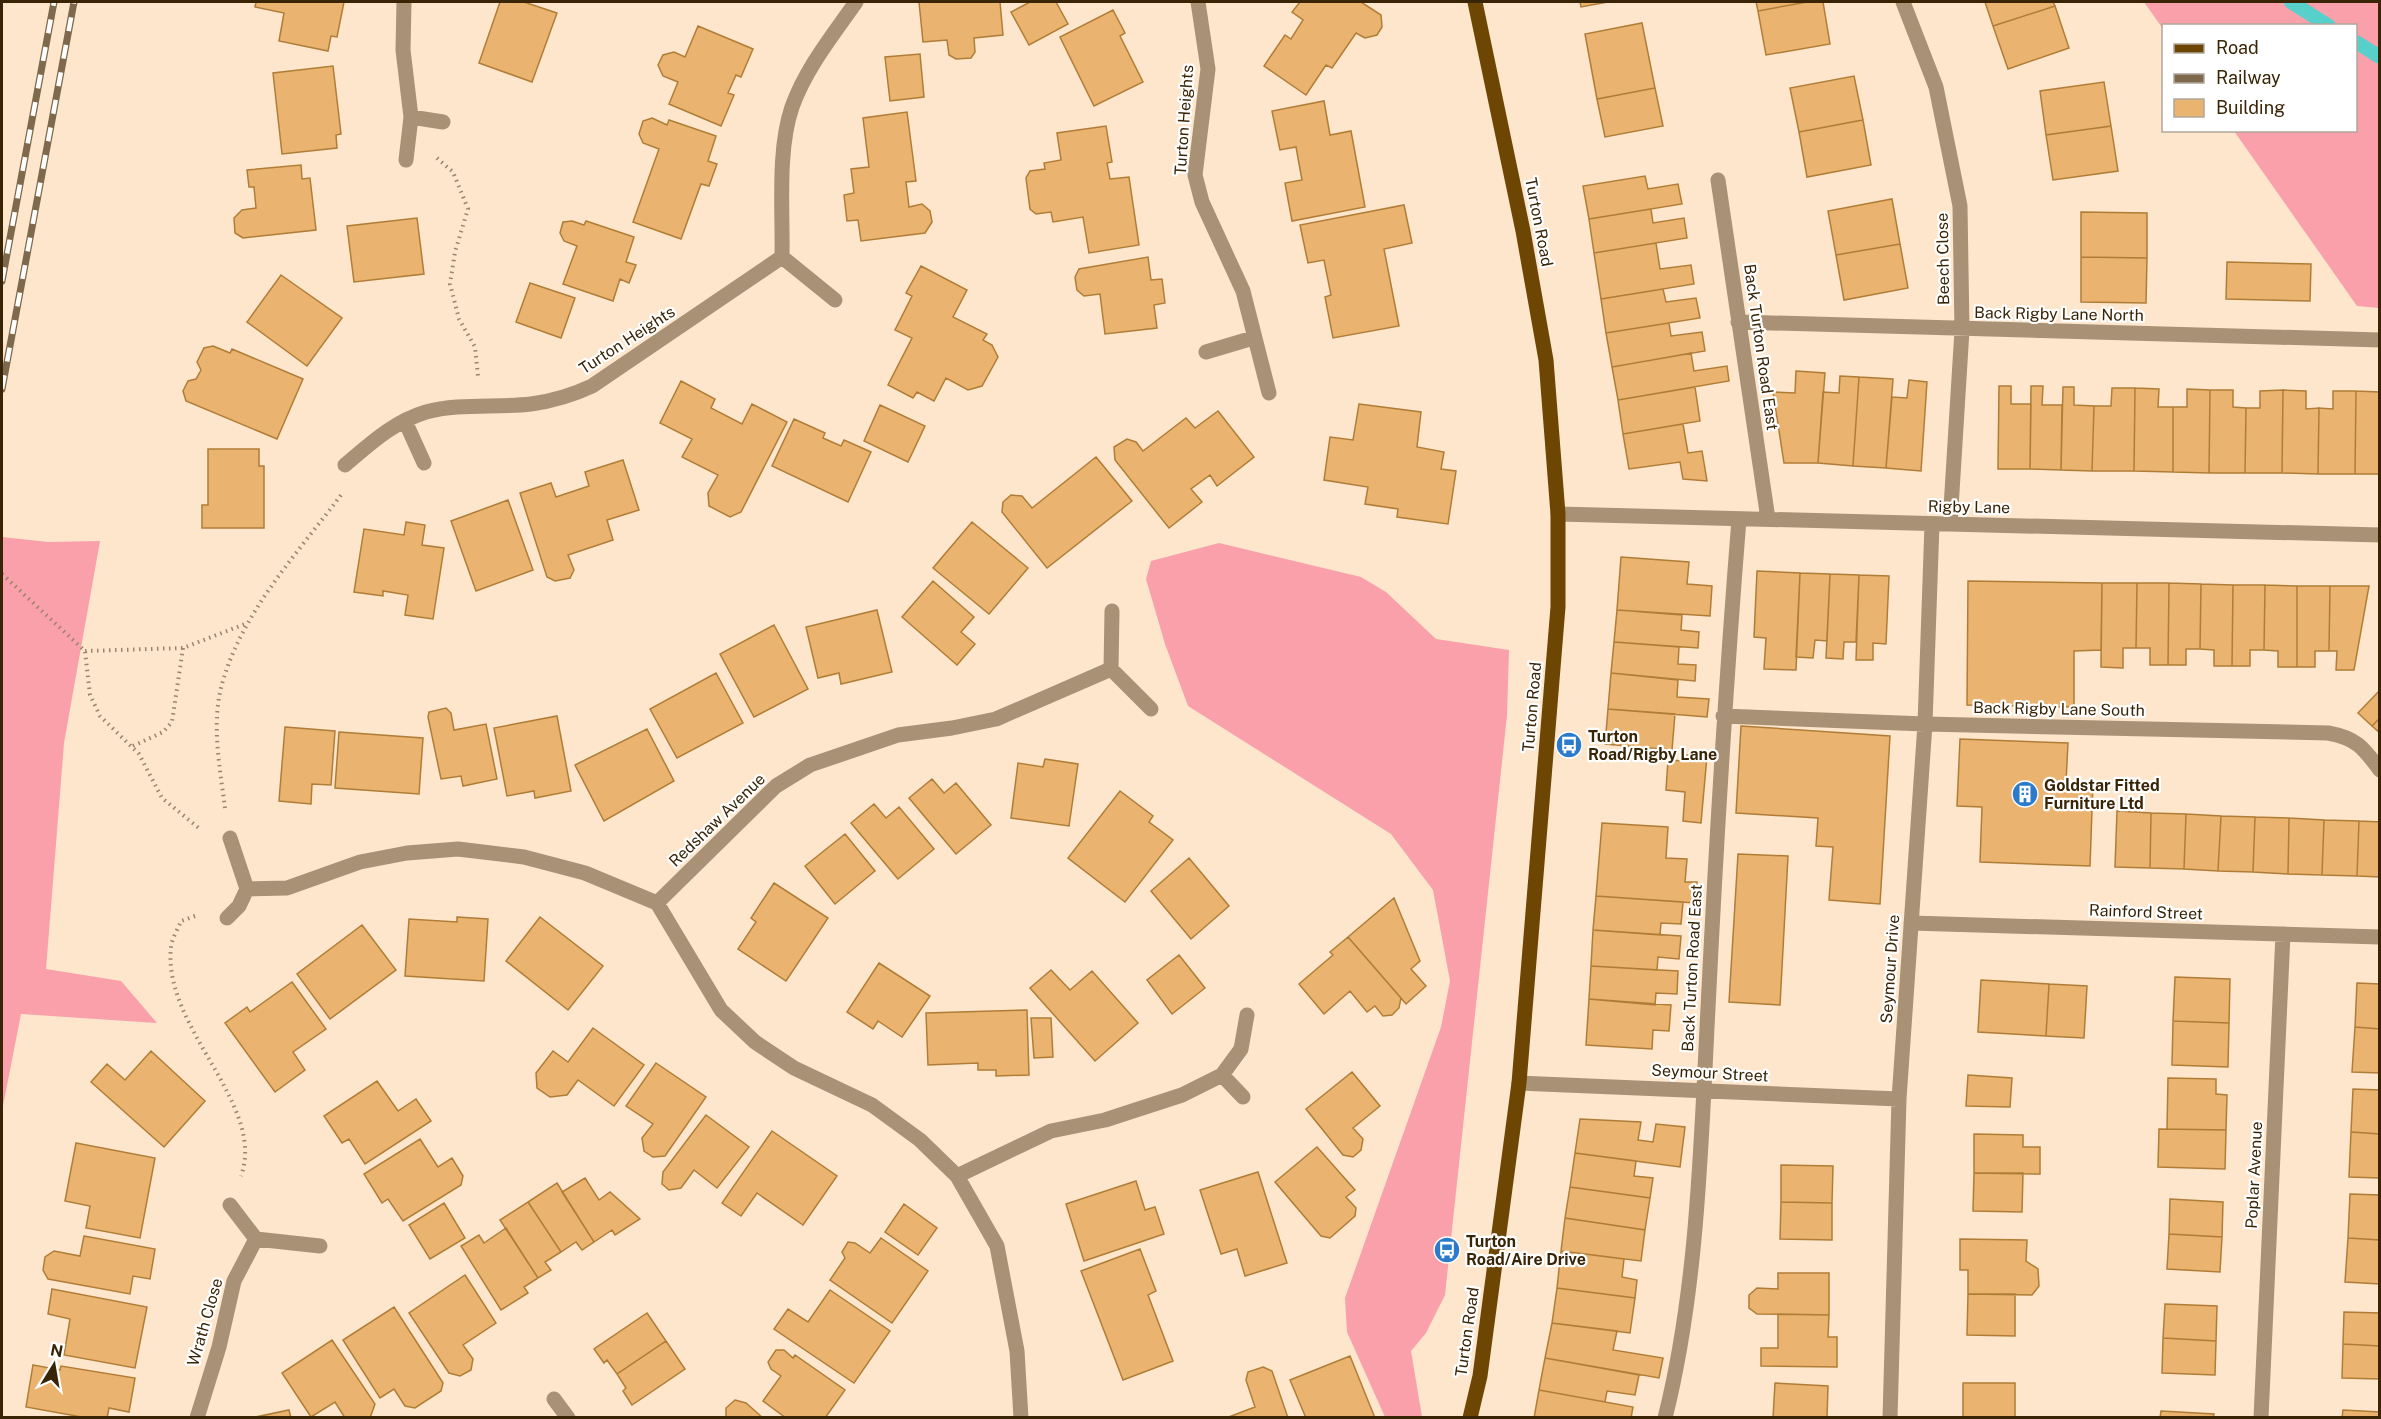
<svg xmlns="http://www.w3.org/2000/svg" width="2381" height="1419" font-family="'Public Sans',sans-serif">
<style>
.forest{fill:#f9a0ab}
.lines{fill:none;stroke-linecap:round;stroke-linejoin:round}
.stream{stroke:#57cfca;stroke-width:14}
.building{fill:#eab470;stroke:#b07d37;stroke-width:1.5}
.path{stroke:#9b8569;stroke-width:4;stroke-dasharray:1.5 4.5;stroke-linecap:butt}
.minor{stroke:#a89175;stroke-width:15}
.major{stroke:#6e4604;stroke-width:15}
.rail-casing{stroke:#7e694c;stroke-width:7}
.rail{stroke:#fff;stroke-width:4.5;stroke-dasharray:14;stroke-linecap:butt}
.labels{text-anchor:middle;dominant-baseline:central;stroke-width:4.5;stroke-linejoin:round;paint-order:stroke}
.street-label{font-size:16px;fill:#392406;stroke:#fff}
.poi-label{font-size:16px;font-weight:bold;fill:#392406;stroke:#fff;text-anchor:start}
</style>
<rect width="100%" height="100%" fill="#fde6cc"/>
<path class="forest" d="M2144 2H2379V308L2357 306 2234 131 2356 130V26H2164L2163 29Z
M2 537 48 542 100 541 64 743 46 969 121 981 157 1023 21 1014 2 1111Z
M1219 543 1361 577 1386 592 1436 639 1509 650 1507 715 1445 1295 1426 1333 1411 1351 1422 1417H1385L1347 1332 1345 1298 1441 1027 1450 981 1433 890 1391 834 1188 706 1165 644 1146 579 1151 561Z"/>
<g class="lines">
<path class="stream" d="M2291 2 2329 26
M2356 42 2380 57"/>
</g>
<path class="building" d="M256 2H344L337 37 331 36 328 51 279 41 284 13 255 7Z
M500 2H524L557 13 532 82 479 63Z
M919 2H1000L1003 35 974 38 975 52 971 58 956 59 949 55 947 40 923 42Z
M1030 2H1056L1068 24 1029 45 1011 12Z
M1300 2H1361L1381 15 1382 27 1377 35 1365 38 1356 33 1332 68 1326 65 1306 95 1264 66 1285 35 1291 39 1303 20 1292 12Z
M1580 2H1608L1581 7Z
M1756 2H1807L1758 11Z
M1807 2H1823L1830 44 1766 55 1758 11Z
M1985 2H2053L2055 6 1993 26Z
M2055 6 2069 48 2008 69 1993 26Z
M1113 10 1125 33 1120 36 1143 82 1094 106 1060 37Z
M1642 23 1655 88 1597 99 1585 34Z
M698 26 753 49 741 77 736 75 728 93 734 95 721 126 669 104 678 82 663 76 658 65 663 55 674 52 685 57Z
M920 54 924 97 890 101 885 57Z
M333 66 341 134 336 135 337 148 282 154 273 73Z
M1854 76 1863 120 1799 132 1790 88Z
M2104 82 2111 126 2046 135 2040 91Z
M1655 88 1663 126 1605 137 1597 99Z
M1324 101 1330 135 1351 131 1365 207 1292 221 1285 183 1302 180 1296 147 1280 150 1272 111Z
M907 112 916 181 906 182 909 207 922 204 930 211 932 222 925 233 861 241 858 220 847 221 844 195 854 193 851 169 869 167 863 118Z
M652 118 667 125 669 120 716 136 708 161 717 164 709 186 701 184 681 239 633 222 659 149 643 143 639 134 643 121Z
M1863 120 1871 165 1807 177 1799 132Z
M1106 126 1112 162 1107 163 1110 179 1129 177 1139 245 1089 253 1083 217 1053 222 1051 212 1036 214 1030 209 1026 178 1030 171 1045 169 1044 163 1061 160 1057 133Z
M2111 126 2118 171 2053 180 2046 135Z
M301 165 302 179 310 178 316 230 243 238 235 233 234 218 242 210 256 208 254 187H249L247 170Z
M1645 176 1648 189 1678 184 1682 204 1589 219 1583 186Z
M1892 199 1900 244 1836 255 1828 211Z
M1404 205 1412 243 1384 249 1399 326 1333 338 1325 297 1331 295 1324 260 1308 263 1300 225Z
M1651 209 1653 223 1684 218 1687 238 1594 253 1589 219Z
M2081 212 2147 213V258L2081 257Z
M417 218 424 274 354 282 347 226Z
M572 221 584 225 586 221 634 237 626 262 636 265 629 283 620 279 613 301 563 284 577 246 564 241 560 233 563 222Z
M1656 243 1660 269 1691 265 1694 284 1601 299 1594 253Z
M1900 244 1908 288 1844 300 1836 255Z
M1148 257 1151 280 1162 279 1165 303 1154 305 1157 328 1105 334 1100 294 1084 296 1077 290 1075 277 1079 269Z
M2081 257 2147 258 2146 303 2081 302Z
M2227 262 2311 264 2310 301 2226 299Z
M921 266 967 290 953 317 987 334 983 340 992 345 998 357 982 386 968 390 946 378 934 401 917 392 913 398 888 385 912 338 895 330 912 296 906 293Z
M281 275 342 318 307 366 247 322Z
M530 283 575 298 561 338 516 322Z
M1663 289 1666 302 1696 298 1700 318 1606 333 1601 299Z
M1669 323 1671 336 1702 332 1705 351 1612 367 1606 333Z
M213 346 230 353 232 349 303 379 277 439 186 401 183 391 188 381 196 379 201 370 197 362 204 348Z
M1691 353 1694 371 1727 366 1729 381 1618 400 1612 367Z
M1796 371 1825 373 1818 463H1784L1773 392 1795 393Z
M1840 376 1859 377 1853 466 1818 463 1823 392 1839 393Z
M1859 377 1893 379 1886 468 1853 466Z
M1909 380 1927 382 1921 471 1886 468 1892 397 1907 398Z
M681 381 715 399 711 408 742 424 752 404 787 422 741 512 730 517 709 506 708 493 718 475 682 457 692 439 660 423Z
M1999 386H2011V404H2031L2030 469H1998Z
M2031 386H2043L2042 405H2062L2061 470 2030 469Z
M1695 387 1700 421 1623 434 1618 400Z
M2063 387H2074V405L2094 406 2092 471 2061 470Z
M2112 388H2135L2134 471H2092L2094 406H2111Z
M2135 388 2159 389 2158 407H2173V472L2134 471Z
M2187 389 2210 390 2209 473 2173 472V407H2187Z
M2210 390H2233V407L2246 408 2245 473H2209Z
M2283 390 2306 391V409L2319 408 2318 474 2282 473Z
M2283 390 2282 473H2245L2246 408H2260V391Z
M2333 391H2356L2355 474H2318L2319 408 2333 409Z
M2356 391 2379 392 2380 474H2355Z
M1359 404 1421 412 1417 447 1444 452 1441 469 1456 471 1448 524 1397 517 1398 509 1365 504 1368 487 1324 480 1330 437 1353 440Z
M880 405 925 426 908 462 864 441Z
M1218 411 1254 457 1217 486 1210 475 1191 489 1202 502 1169 528 1115 460 1114 447 1127 439 1136 442 1143 451 1186 418 1195 428Z
M794 419 825 433 823 438 841 446 844 440 871 452 848 502 772 466Z
M1683 424 1688 453 1702 451 1707 481 1683 479 1680 462 1629 469 1623 434Z
M208 449H259V466H264V528H202V505H208Z
M1096 457 1132 501 1047 568 1002 512 1003 502 1011 495 1022 496 1032 508Z
M623 460 639 510 607 520 613 540 568 555 574 570 570 578 555 581 547 577 520 493 551 483 556 497 589 486 585 472Z
M508 500 533 570 476 591 451 521Z
M406 522 425 525 422 545 444 548 433 619 405 615 408 595 383 591V596L354 592 364 529 404 535Z
M972 522 1028 568 989 614 933 568Z
M1621 557 1689 562 1687 584 1712 586 1710 616 1617 610Z
M1757 571 1800 573 1796 670 1764 669 1766 638 1754 637Z
M1800 573 1830 574 1827 641 1815 640 1813 658 1796 657Z
M1830 574 1859 575 1856 642H1844L1843 659 1826 658Z
M1859 575 1889 576 1886 644 1873 643V660H1856Z
M933 581 974 617 961 632 975 644 957 665 902 617Z
M1968 581 2102 583 2101 650 2074 651V707L1967 705Z
M2102 583H2137L2136 648H2123V668L2101 667Z
M2137 583H2169L2168 665H2150V648H2136Z
M2169 583 2201 584 2200 649H2186V665H2168Z
M2201 584 2233 585 2232 666H2214V650L2200 649Z
M2233 585H2265L2264 650H2250V666H2232Z
M2265 585 2297 586V667H2278V651L2264 650Z
M2297 586H2330L2329 651H2315V667H2297Z
M2330 586H2369L2354 670H2336L2337 651H2329Z
M877 610 892 672 841 684 839 673 818 678 806 627Z
M1617 610 1682 615 1681 630 1699 632 1698 648 1614 642Z
M774 625 808 689 754 717 720 654Z
M1614 642 1679 647 1678 664 1696 665 1695 681 1611 673Z
M716 673 743 723 677 758 650 709Z
M1611 673 1678 680 1677 697 1709 699 1707 717 1608 709Z
M2380 690V718L2372 726 2358 713Z
M446 708 451 713 454 730 486 724 497 779 463 786 461 776 441 779 428 717 429 712Z
M1608 709 1675 714 1672 750 1605 744Z
M557 716 571 791 535 798 534 791 507 796 494 728Z
M2380 718V733L2372 726Z
M1741 726 1890 736 1880 904 1829 900 1833 847 1816 846 1818 818 1736 813Z
M285 727 335 731 331 785 312 784 311 804 279 801Z
M647 729 674 781 604 821 575 765Z
M339 732 423 738 419 794 335 788Z
M1960 739 2068 743 2066 782H2093L2090 866 1980 862 1982 807 1957 806Z
M1685 755 1707 756 1701 823 1683 821 1685 792 1666 790 1668 760 1684 761Z
M1045 759 1078 764 1069 826 1011 818 1018 763 1043 767Z
M932 779 944 793 956 783 991 825 956 854 909 798Z
M1120 791 1153 816 1149 822 1173 840 1125 902 1068 858Z
M874 804 886 818 899 807 934 849 898 879 851 823Z
M2117 811 2151 813 2150 868 2115 867Z
M2151 813 2186 814 2184 869 2150 868Z
M2186 814 2221 816 2218 871 2184 869Z
M2221 816 2255 817 2253 872 2218 871Z
M2255 817 2289 818 2288 874 2253 872Z
M2289 818 2324 820 2322 875 2288 874Z
M2324 820 2359 821 2357 876 2322 875Z
M2359 821 2380 822V877L2357 876Z
M1602 823 1668 827 1666 858 1687 859 1685 882H1697L1695 903 1596 896Z
M845 834 875 871 835 904 805 866Z
M1738 854 1788 856 1780 1005 1729 1002Z
M1189 858 1229 906 1191 939 1151 891Z
M774 883 828 918 786 981 738 949 756 922 751 918Z
M1596 896 1683 902 1681 924 1661 923 1660 935 1593 930Z
M1394 898 1420 961 1411 969 1426 986 1406 1004 1348 937Z
M457 917 488 919 484 981 405 976 409 919 457 922Z
M540 917 603 966 568 1010 506 961Z
M362 925 396 970 330 1019 297 974Z
M1593 930 1681 936 1679 959 1658 957 1657 970 1591 966Z
M1348 937 1401 998 1399 1008 1392 1015 1383 1016 1375 1006 1367 1012 1350 991 1324 1014 1299 984 1333 955 1330 952Z
M1179 955 1205 988 1172 1014 1147 980Z
M879 963 930 996 902 1037 878 1021 873 1029 847 1012Z
M1591 966 1678 971 1677 994 1656 993 1655 1005 1589 999Z
M1051 970 1070 990 1092 971 1138 1023 1095 1061 1030 988Z
M2175 977 2230 979 2229 1023 2173 1021Z
M1981 980 2049 984 2046 1036 1978 1032Z
M292 982 326 1029 293 1052 305 1070 275 1092 225 1023 247 1007 250 1012Z
M2357 983 2380 984V1029L2355 1027Z
M2049 984 2087 986 2084 1038 2046 1036Z
M1589 999 1671 1005 1669 1031 1653 1030 1652 1049 1586 1045Z
M1027 1010 1029 1075 996 1076V1070H978V1063L928 1065 926 1013Z
M1031 1018H1051L1053 1057 1034 1058Z
M2173 1021 2229 1023 2228 1067 2172 1065Z
M2355 1027 2380 1029V1073L2352 1072Z
M593 1028 644 1065 614 1106 578 1080 567 1095 550 1097 537 1088 536 1073 553 1051 568 1062Z
M151 1051 205 1101 164 1147 91 1082 107 1064 125 1080Z
M656 1063 706 1097 665 1156 653 1157 644 1151 642 1138 653 1124 626 1106Z
M1352 1072 1380 1106 1353 1128 1363 1139 1361 1150 1353 1157 1343 1155 1306 1109Z
M1968 1075 2012 1078 2010 1107 1966 1106Z
M2168 1078 2216 1079V1094L2227 1095 2226 1130 2167 1129Z
M377 1081 398 1111 416 1099 431 1121 365 1164 349 1139 342 1143 324 1116Z
M2353 1089 2380 1090V1134L2351 1132Z
M706 1115 749 1147 717 1188 694 1170 681 1188 669 1190 662 1184 663 1172Z
M1580 1119 1641 1122 1638 1140 1653 1142 1656 1124 1685 1127 1680 1167 1575 1153Z
M2159 1129 2226 1130 2225 1169 2158 1167Z
M772 1131 837 1176 803 1225 757 1193 741 1216 722 1203Z
M2351 1132 2380 1134V1178L2349 1177Z
M1974 1134 2023 1135V1147H2040V1174L1974 1173Z
M420 1139 438 1167 452 1158 463 1176 461 1185 403 1221 388 1199 382 1203 364 1174Z
M76 1143 155 1158 140 1238 86 1228 90 1206 65 1201Z
M1317 1147 1355 1190 1346 1197 1356 1208 1355 1216 1330 1238 1321 1236 1275 1182Z
M1575 1153 1636 1161 1634 1176 1653 1178 1650 1198 1570 1187Z
M1781 1165 1833 1166 1832 1203 1781 1202Z
M1258 1172 1287 1263 1245 1276 1237 1249 1221 1254 1200 1190Z
M1974 1173H2023L2022 1212 1973 1211Z
M585 1178 599 1200 610 1192 640 1219 615 1235 612 1230 594 1242 562 1192Z
M1136 1181 1145 1210 1155 1207 1164 1234 1084 1261 1066 1204Z
M557 1183 594 1242 582 1250 576 1242 561 1252 528 1202Z
M1570 1187 1650 1198 1645 1230 1565 1218Z
M2350 1194 2380 1195V1240L2348 1238Z
M2170 1199 2223 1202 2222 1237 2169 1234Z
M528 1202 561 1252 545 1262 551 1270 538 1278 500 1220Z
M1781 1202 1832 1203V1240L1780 1239Z
M444 1203 465 1238 430 1259 409 1225Z
M904 1204 937 1228 918 1255 885 1232Z
M1565 1218 1645 1230 1641 1261 1561 1251Z
M506 1228 538 1278 524 1287 528 1293 501 1310 461 1246 479 1235 484 1243Z
M2169 1234 2222 1237 2220 1272 2167 1269Z
M84 1236 155 1249 150 1279 133 1276 130 1294 48 1279 43 1270 45 1257 54 1251 80 1256Z
M881 1238 928 1271 892 1323 830 1280 845 1258 842 1252 848 1242 855 1243 870 1253Z
M2348 1238 2380 1240V1284L2345 1282Z
M1960 1239 2027 1240 2026 1261 2038 1269 2039 1286 2032 1295 1968 1294V1270H1960Z
M1140 1249 1156 1291 1148 1295 1173 1361 1123 1380 1081 1271Z
M1561 1251 1624 1259 1622 1277 1637 1280 1635 1298 1557 1288Z
M1778 1273H1829V1315L1757 1314 1749 1308V1295L1757 1288 1778 1289Z
M465 1275 496 1323 463 1345 473 1359 471 1370 460 1376 449 1373 409 1313Z
M1557 1288 1635 1298 1630 1333 1552 1323Z
M52 1289 147 1307 135 1368 64 1355 70 1319 48 1314Z
M830 1290 890 1331 854 1383 774 1329 788 1309 808 1322Z
M1968 1294H2015V1336L1967 1335Z
M2165 1304 2217 1306 2216 1341 2163 1338Z
M394 1307 443 1383 441 1391 415 1408 405 1406 394 1389 380 1398 343 1340Z
M2344 1312 2380 1313V1346L2343 1344Z
M647 1313 666 1341 617 1374 607 1360 604 1363 594 1349Z
M1778 1314 1829 1315 1828 1337H1837V1367L1761 1366V1348H1778Z
M1552 1323 1617 1331 1613 1350 1663 1358 1659 1378 1545 1358Z
M2163 1338 2216 1341 2215 1375 2162 1373Z
M332 1340 375 1404 370 1418H345L335 1402 311 1417 282 1373Z
M666 1341 685 1369 632 1405 623 1391 626 1388 617 1374Z
M2343 1344 2380 1346V1379L2342 1378Z
M776 1350H784L793 1358 795 1355 845 1390 825 1418H786L763 1401 781 1376 771 1369 768 1362Z
M1350 1356 1375 1418H1306L1290 1380Z
M1545 1358 1639 1375 1635 1395 1607 1391 1605 1402 1539 1390Z
M33 1365 60 1370 61 1366 135 1378 129 1412 109 1408 107 1418H87L26 1407Z
M1263 1367 1272 1371 1288 1418H1226L1255 1407 1246 1380 1248 1372Z
M1775 1383 1828 1386 1827 1418H1773Z
M1963 1383H2015V1418H1963Z
M1539 1390 1633 1407 1631 1418H1534Z
M735 1400 746 1403 763 1418H726V1408Z
M289 1410 291 1418H251Z
M2343 1410 2380 1412V1418H2342Z
M2161 1411 2214 1414 2213 1418H2160Z"/>
<g class="lines">
<path class="path" d="M437 158 453 172 468 209 455 252 450 284 459 319 475 347 478 376
M2 574 85 651 90 695 100 716 139 754 162 798 200 829
M85 651 183 648 245 624
M133 746 163 732 172 722 183 648
M225 808C220 768 211 724 222 684 242 612 297 554 341 495
M195 916 181 921C178 929 172 938 171 947 162 1028 267 1104 241 1176"/>
<path class="minor" d="M404 2 403 50 411 117 406 160
M1198 2 1208 69 1195 175 1202 202 1243 291 1269 393
M1903 2 1936 87 1960 206 1962 330 1950 524
M411 117 443 122
M1718 180 1768 519
M782 257 835 300
M1738 322 2380 340
M1206 352 1253 338
M405 421 424 463
M345 465C370 444 393 422 426 412 459 403 497 408 531 404 553 401 573 395 592 386L782 257C783 211 777 151 792 107 806 68 833 35 856 2
M1558 514 2380 535
M1112 611 1111 669 1151 709
M1723 716 1925 724 2328 733C2356 738 2363 747 2380 770
M247 889 287 888 360 862 407 853 458 849 524 857 585 873 657 903 721 1010 755 1042 794 1068 872 1105 920 1140 957 1176 997 1246 1017 1351 1021 1418
M657 903 776 786 810 765 898 735 952 728 996 719 1111 669
M227 918 239 906 247 889 230 838
M1911 923 2380 937
M1519 1083 1899 1099
M1243 1097 1222 1075 1241 1049 1247 1015
M957 1176 1051 1131 1105 1120 1182 1095 1222 1075
M230 1205 256 1239 320 1246
M554 1399 568 1418
M197 1418 219 1347 234 1281 256 1239
M1665 1418C1698 1287 1701 1142 1708 1008 1716 845 1726 682 1739 519
M1890 1418 1899 1099 1925 724 1932 524
M2261 1418 2283 934"/>
<path class="major" d="M1470 1418 1480 1376 1519 1083 1558 607V514L1546 360 1523 231 1475 2"/>
<defs>
<path id="rail" d="M2 281 54 2
M2 389 74 2"/>
</defs>
<use href="#rail" class="rail-casing"/>
<use href="#rail" class="rail"/>
</g>
<defs>
<symbol id="bus-disc" viewBox="-11 -11 22 22"><circle r="9.5" fill="#2c7bcb" stroke="#fff"/><path d="M-5-6H5V4H4V6H2V4H-2V6H-4V4H-5ZM-3.5-4V0h7V-4ZM-3.5 1.2v1.5H-2V1.2ZM2 1.2v1.5H3.5V1.2Z" fill="#fff"/></symbol>
<symbol id="building-disc" viewBox="-11 -11 22 22"><circle r="9.5" fill="#2c7bcb" stroke="#fff"/><path d="M-4-6H4V6H1V3H-1V6H-4ZM-2.5-4.3h1.7v1.8h-1.7ZM.8-4.3h1.7v1.8H.8ZM-2.5-1h1.7V.8h-1.7ZM.8-1h1.7V.8H.8Z" fill="#fff"/></symbol>
</defs>
<g fill-rule="evenodd">
<use href="#bus-disc" x="1554" y="730" width="30" height="30"/>
<use href="#building-disc" x="2010" y="779" width="30" height="30"/>
<use href="#bus-disc" x="1432" y="1235" width="30" height="30"/>
</g>
<g class="labels">
<g class="street-label">
<text transform="translate(1184 120) rotate(-86)">Turton Heights</text>
<text transform="translate(1539 222) rotate(79)">Turton Road</text>
<text transform="translate(1943 259) rotate(-91)">Beech Close</text>
<text transform="translate(2059 314) rotate(1)">Back Rigby Lane North</text>
<text transform="translate(627 340) rotate(-33)">Turton Heights</text>
<text transform="translate(1761 347) rotate(82)">Back Turton Road East</text>
<text transform="translate(1969 507) rotate(1)">Rigby Lane</text>
<text transform="translate(1532 707) rotate(-85)">Turton Road</text>
<text transform="translate(2059 709) rotate(1)">Back Rigby Lane South</text>
<text transform="translate(717 820) rotate(-44)">Redshaw Avenue</text>
<text transform="translate(2146 912) rotate(2)">Rainford Street</text>
<text transform="translate(1692 968) rotate(-87)">Back Turton Road East</text>
<text transform="translate(1890 969) rotate(-86)">Seymour Drive</text>
<text transform="translate(1710 1073) rotate(3)">Seymour Street</text>
<text transform="translate(2254 1175) rotate(-87)">Poplar Avenue</text>
<text transform="translate(205 1322) rotate(-74)">Wrath Close</text>
<text transform="translate(1467 1332) rotate(-82)">Turton Road</text>
</g>
<g class="poi-label">
<text x="1588" y="736">Turton<tspan x="1588" dy="18">Road/Rigby Lane</tspan></text>
<text x="2044" y="785">Goldstar Fitted<tspan x="2044" dy="18">Furniture Ltd</tspan></text>
<text x="1466" y="1241">Turton<tspan x="1466" dy="18">Road/Aire Drive</tspan></text>
</g>
</g>
<rect width="2381" height="1419" fill="none" stroke="#392406" stroke-width="6"/>
<rect x="2162" y="24" width="195" height="108" fill="#ffffff" stroke="#b0a79b" stroke-width="1.5"/>
<rect x="2174" y="44" width="30" height="9" fill="#6e4604" stroke="#b0a79b" stroke-width="1.5"/>
<text x="2216" y="54" font-size="18" fill="#392406">Road</text>
<rect x="2174" y="74" width="30" height="9" fill="#7e694c" stroke="#b0a79b" stroke-width="1.5"/>
<text x="2216" y="84" font-size="18" fill="#392406">Railway</text>
<rect x="2174" y="99" width="30" height="18" fill="#eab470" stroke="#b0a79b" stroke-width="1.5"/>
<text x="2216" y="114" font-size="18" fill="#392406">Building</text>
<g transform="translate(54 1365) rotate(11)" stroke="#ffffff" stroke-width="4.5" paint-order="stroke">
<path d="M0-4.5L10 22L0 15L-10 22Z" fill="#392406"/>
<text y="-9" font-size="16" font-weight="bold" text-anchor="middle" fill="#392406">N</text>
</g>
</svg>
